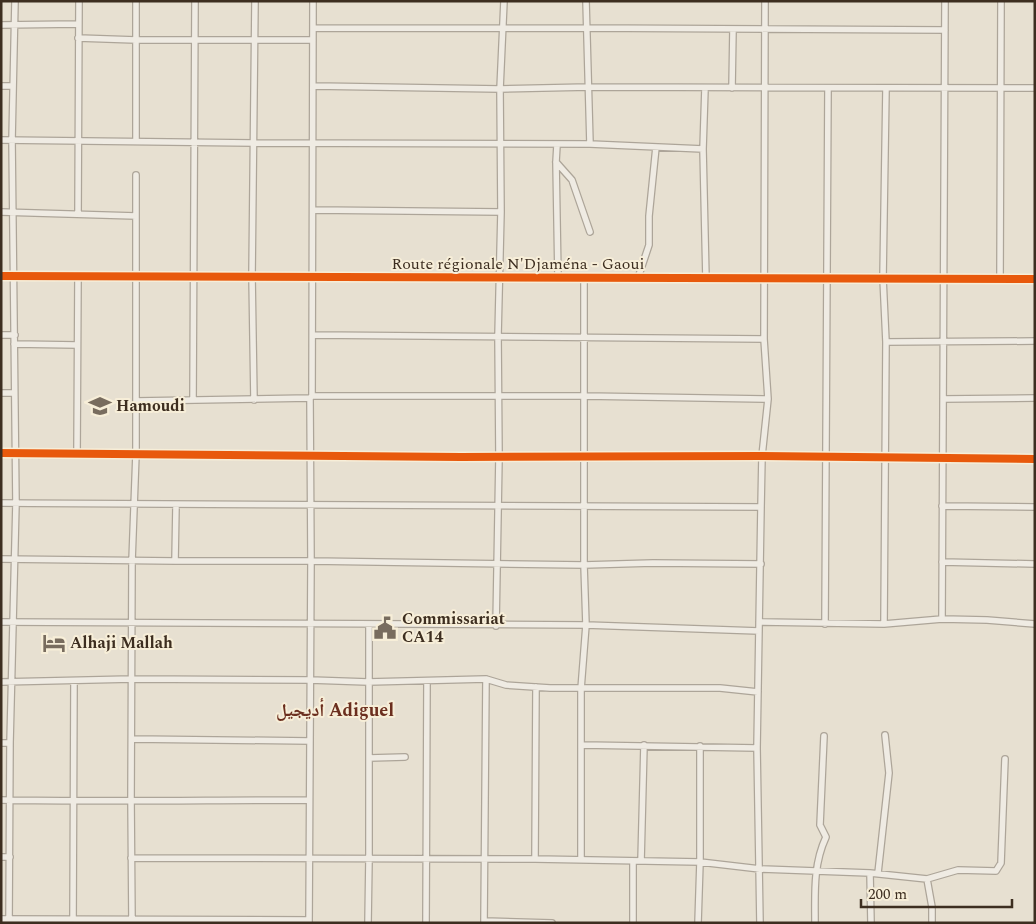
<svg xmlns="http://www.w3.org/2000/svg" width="1036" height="924" font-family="Spectral,'Noto Naskh Arabic',serif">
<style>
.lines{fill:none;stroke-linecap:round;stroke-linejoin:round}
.minor-casing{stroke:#ada599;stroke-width:8}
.minor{stroke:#efebe3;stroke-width:5.5}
.cycleway-casing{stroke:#f7eed8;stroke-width:11}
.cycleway{stroke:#e8590c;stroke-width:8}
.labels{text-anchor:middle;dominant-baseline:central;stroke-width:4;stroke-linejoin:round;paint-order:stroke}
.street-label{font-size:16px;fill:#3d2e20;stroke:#f7eed8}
.poi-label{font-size:16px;font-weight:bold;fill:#3d2e20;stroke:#f7eed8;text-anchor:start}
.neighbourhood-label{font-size:18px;font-weight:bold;fill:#6b2e1e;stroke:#f7eed8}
</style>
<rect width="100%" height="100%" fill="#e7e0d1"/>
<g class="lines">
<defs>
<path id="minor" d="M586 1 590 144
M1 25 78 24
M313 28C524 27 734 29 945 30
M78 38 136 40H313
M1 86H13
M314 86 500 89 589 87 1035 88
M705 88 703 149 706 279
M732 88 733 29
M1 140 253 143 590 144 703 149
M136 141V1
M557 145 556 162 558 277
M556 162 572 180 590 232
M314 210 501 212
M1 212 136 216
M78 214 79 1
M1 276 1035 279
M638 278 649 245V216L656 147
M1000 279 1001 1
M1 335H15
M313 335 764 339
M886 342 1035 341
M14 344 77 345
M1 393H13
M312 396H585L768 399
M943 399 1035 398
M193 400 195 1
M254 400 252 276 255 1
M136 401 310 398
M1 453 461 457 762 456 1035 459
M77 453 78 276
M1 503C254 506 507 505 761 507
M942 506 1035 507
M1 559 175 561H311L584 565 653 563 761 564
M175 561 176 506
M942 562 1035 564
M942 619 945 1
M1 622 586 625 759 631
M759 622 884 624 942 619 987 620 1035 624
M825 624 828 88
M884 624 886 342 883 278 886 89
M496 626 499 457 498 336 501 212 500 89 504 1
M1 682 132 679 310 680 368 682 486 679 506 685 550 688H720L758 692
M132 739 310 741
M1 743H10
M582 745 757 748
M369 758 405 757
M1 800C104 802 206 800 309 800
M1 857H10
M131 858 535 859 700 862 760 869 870 873 927 879 958 870 996 871 1001 863 1005 759
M535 859 536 687
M581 860V689L586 625 584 565V277
M633 861V923
M641 861 644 745
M870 873 871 923
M878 873 889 773 885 735
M927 879 932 907V923
M1 919 309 920
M484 921 552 923
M9 923 10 743 16 503 12 140 15 1
M73 923 74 681
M132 923 131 799 132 561 136 454V175
M309 923 311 561 310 398 312 396 313 1
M368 923 369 859V625
M426 923 427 681
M484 923 486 679
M698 923 700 862V746
M760 923 757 748 761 507 762 456 768 399 764 339 765 1
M815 923C815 893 813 865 826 837L820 825 824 736"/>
</defs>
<use href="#minor" class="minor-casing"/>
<use href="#minor" class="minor"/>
<defs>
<path id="cycleway" d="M1 276 1035 279
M1 453 461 457 762 456 1035 459"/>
</defs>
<use href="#cycleway" class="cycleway-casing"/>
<use href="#cycleway" class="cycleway"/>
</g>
<defs>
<symbol id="school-bare" viewBox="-9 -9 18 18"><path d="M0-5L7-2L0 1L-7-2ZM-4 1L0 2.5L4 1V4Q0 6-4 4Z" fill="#786c5e" stroke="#f7eed8" stroke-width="2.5" paint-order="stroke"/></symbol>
<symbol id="civic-bare" viewBox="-9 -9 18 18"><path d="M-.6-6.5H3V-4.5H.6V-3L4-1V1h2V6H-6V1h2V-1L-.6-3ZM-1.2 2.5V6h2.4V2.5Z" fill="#786c5e" stroke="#f7eed8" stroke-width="2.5" paint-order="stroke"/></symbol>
<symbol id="hotel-bare" viewBox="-9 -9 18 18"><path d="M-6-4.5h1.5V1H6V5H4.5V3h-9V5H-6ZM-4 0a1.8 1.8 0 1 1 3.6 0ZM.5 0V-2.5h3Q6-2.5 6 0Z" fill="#786c5e" stroke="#f7eed8" stroke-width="2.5" paint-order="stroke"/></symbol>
</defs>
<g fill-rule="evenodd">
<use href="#school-bare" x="84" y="390" width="32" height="32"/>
<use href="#civic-bare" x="369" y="612" width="32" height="32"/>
<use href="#hotel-bare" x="38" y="627" width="32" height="32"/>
</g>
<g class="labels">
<g class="street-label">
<text x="518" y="264">Route régionale N'Djaména - Gaoui</text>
</g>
<g class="poi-label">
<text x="116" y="406">Hamoudi</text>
<text x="402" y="619">Commissariat<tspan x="402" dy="18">CA14</tspan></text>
<text x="70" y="643">Alhaji Mallah</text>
</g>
<g class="neighbourhood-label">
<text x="335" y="710">أديجيل Adiguel</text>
</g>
</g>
<rect width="1036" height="924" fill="none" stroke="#3d2e20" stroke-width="5"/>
<path d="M861 899v8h151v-8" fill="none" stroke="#3d2e20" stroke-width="2.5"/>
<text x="868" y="899" font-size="15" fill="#3d2e20" stroke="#f7eed8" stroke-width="4" paint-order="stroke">200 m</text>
</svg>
